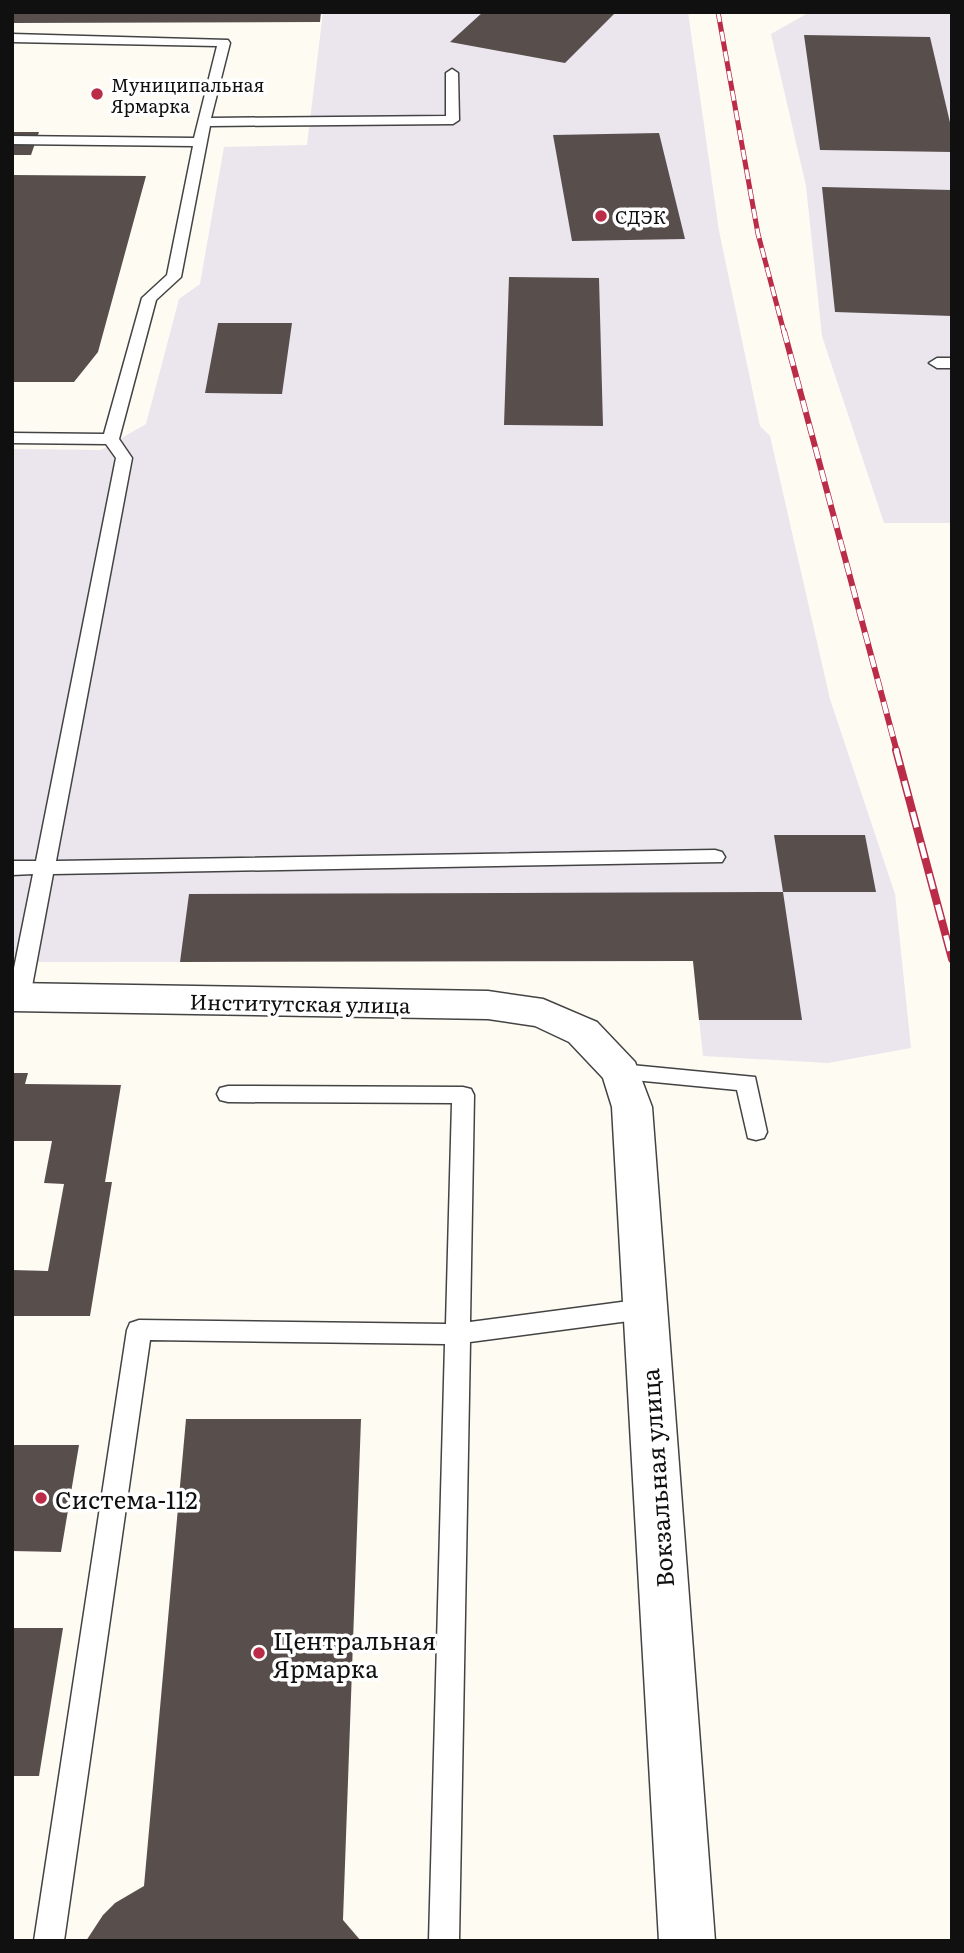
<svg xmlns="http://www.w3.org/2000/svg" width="964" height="1953" font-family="Literata,serif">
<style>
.industrial{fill:#ebe5ee}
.building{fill:#584f4d}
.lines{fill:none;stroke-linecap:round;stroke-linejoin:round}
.service-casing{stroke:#434343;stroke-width:3}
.minor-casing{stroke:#434343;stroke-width:3}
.service{fill:#fff;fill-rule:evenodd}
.minor{fill:#fff;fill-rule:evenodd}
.rail-far2-casing{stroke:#bb2c49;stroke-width:5}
.rail-far1-casing{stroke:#bb2c49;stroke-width:6}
.rail-casing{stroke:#bb2c49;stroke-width:8}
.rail-far2{stroke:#fff;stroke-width:3.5;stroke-dasharray:10;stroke-linecap:butt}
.rail-far1{stroke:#fff;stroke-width:4.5;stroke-dasharray:12;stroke-linecap:butt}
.rail{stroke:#fff;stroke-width:5;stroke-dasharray:16;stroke-linecap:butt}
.poi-dot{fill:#bb2c49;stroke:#fff;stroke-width:2.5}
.labels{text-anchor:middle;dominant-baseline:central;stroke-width:7;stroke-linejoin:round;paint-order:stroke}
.far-poi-label{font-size:18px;fill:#101010;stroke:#fff;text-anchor:start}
.street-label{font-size:21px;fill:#101010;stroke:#fff}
.near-street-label{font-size:24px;fill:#101010;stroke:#fff}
.near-poi-label{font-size:24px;fill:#101010;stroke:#fff;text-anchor:start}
</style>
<rect width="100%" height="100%" fill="#fefbf3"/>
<path class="industrial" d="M323 12H688L719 231 760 426 770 436 830 699 895 894 911 1048 828 1063 703 1056 693 961 12 962V449L101 450 146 424 179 299 200 284 224 147 307 145Z
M952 12V523H884L822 336 806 186 771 34 808 13Z"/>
<path class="building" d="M12 12H321L320 22 12 23Z
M483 12H616L565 63 450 42Z
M804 35 930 37 952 131V152L820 150Z
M12 132H39L31 155H12Z
M659 133 685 239 572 241 553 135Z
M12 175 146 176 98 352 74 382H12Z
M822 187 952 190V316L835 312Z
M509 277 599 278 603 426 504 425Z
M218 323H292L282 394 205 393Z
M774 835H865L876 892H783Z
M783 892 802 1020H699L693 961 180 962 189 894Z
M12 1073H28L25 1084 121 1085 105 1182H112L90 1316H12V1270L48 1271 64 1184 44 1183 52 1141H12Z
M186 1419H361L343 1920 361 1941H86L103 1915 115 1903 144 1886Z
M12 1445H79L61 1552 12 1551Z
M12 1628H63L39 1776H12Z"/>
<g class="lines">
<defs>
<path id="service" d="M12 34 228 40 230 43 211 118 446 116V73L452 69 458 73 459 120 453 124 210 126 181 277 156 300 119 439 132 458 56 861 715 850 722 852 725 857 722 862 53 874 30 997 26 1002 12 1003V978L33 874 12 875V861H36L116 458 106 444 12 443V433L104 434 142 298 167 275 193 146 12 144V136L194 138 217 46 12 42Z
M952 358V368H937L929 363 937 358Z
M621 1064 755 1077 767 1132 764 1138 756 1140 748 1138 737 1090 613 1078 610 1072 613 1066Z
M228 1086 463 1087 471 1089 474 1095 470 1322 644 1299 653 1302 656 1309 653 1316 644 1319 470 1342 459 1941H429L445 1344 150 1340 64 1941H34L127 1330 130 1323 139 1320 446 1324 452 1103 228 1102 220 1100 217 1094 220 1088Z"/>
<path id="minor" d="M12 983 488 991 543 999 597 1022 635 1062 652 1107 715 1941H659L612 1107 603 1078 569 1042 535 1026 488 1019 12 1011Z"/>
</defs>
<use href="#service" class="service-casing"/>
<use href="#minor" class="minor-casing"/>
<use href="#service" class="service"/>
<use href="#minor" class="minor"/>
<defs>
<path id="rail-far2" d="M718 12 758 234 784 332"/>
<path id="rail-far1" d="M784 331 897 752"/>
<path id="rail" d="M896 750 952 959"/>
</defs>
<use href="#rail-far2" class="rail-far2-casing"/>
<use href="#rail-far1" class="rail-far1-casing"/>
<use href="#rail" class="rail-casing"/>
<use href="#rail-far2" class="rail-far2"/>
<use href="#rail-far1" class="rail-far1"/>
<use href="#rail" class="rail"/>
</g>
<g class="poi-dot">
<circle cx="97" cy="94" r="7"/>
<circle cx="601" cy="216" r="7"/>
<circle cx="41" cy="1498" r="7"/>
<circle cx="259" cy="1653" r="7"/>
</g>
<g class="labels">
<g class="far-poi-label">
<text x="111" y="84">Муниципальная<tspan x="111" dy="21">Ярмарка</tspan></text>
<text x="615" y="216">СДЭК</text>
</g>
<g class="street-label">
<text transform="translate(300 1002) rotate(1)">Институтская улица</text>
</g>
<g class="near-street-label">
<text transform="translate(656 1478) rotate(-94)">Вокзальная улица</text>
</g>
<g class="near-poi-label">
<text x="55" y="1498">Система-112</text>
<text x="273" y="1639">Центральная<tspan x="273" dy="28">Ярмарка</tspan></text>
</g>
</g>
<rect width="964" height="1953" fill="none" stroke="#101010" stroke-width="28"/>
</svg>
